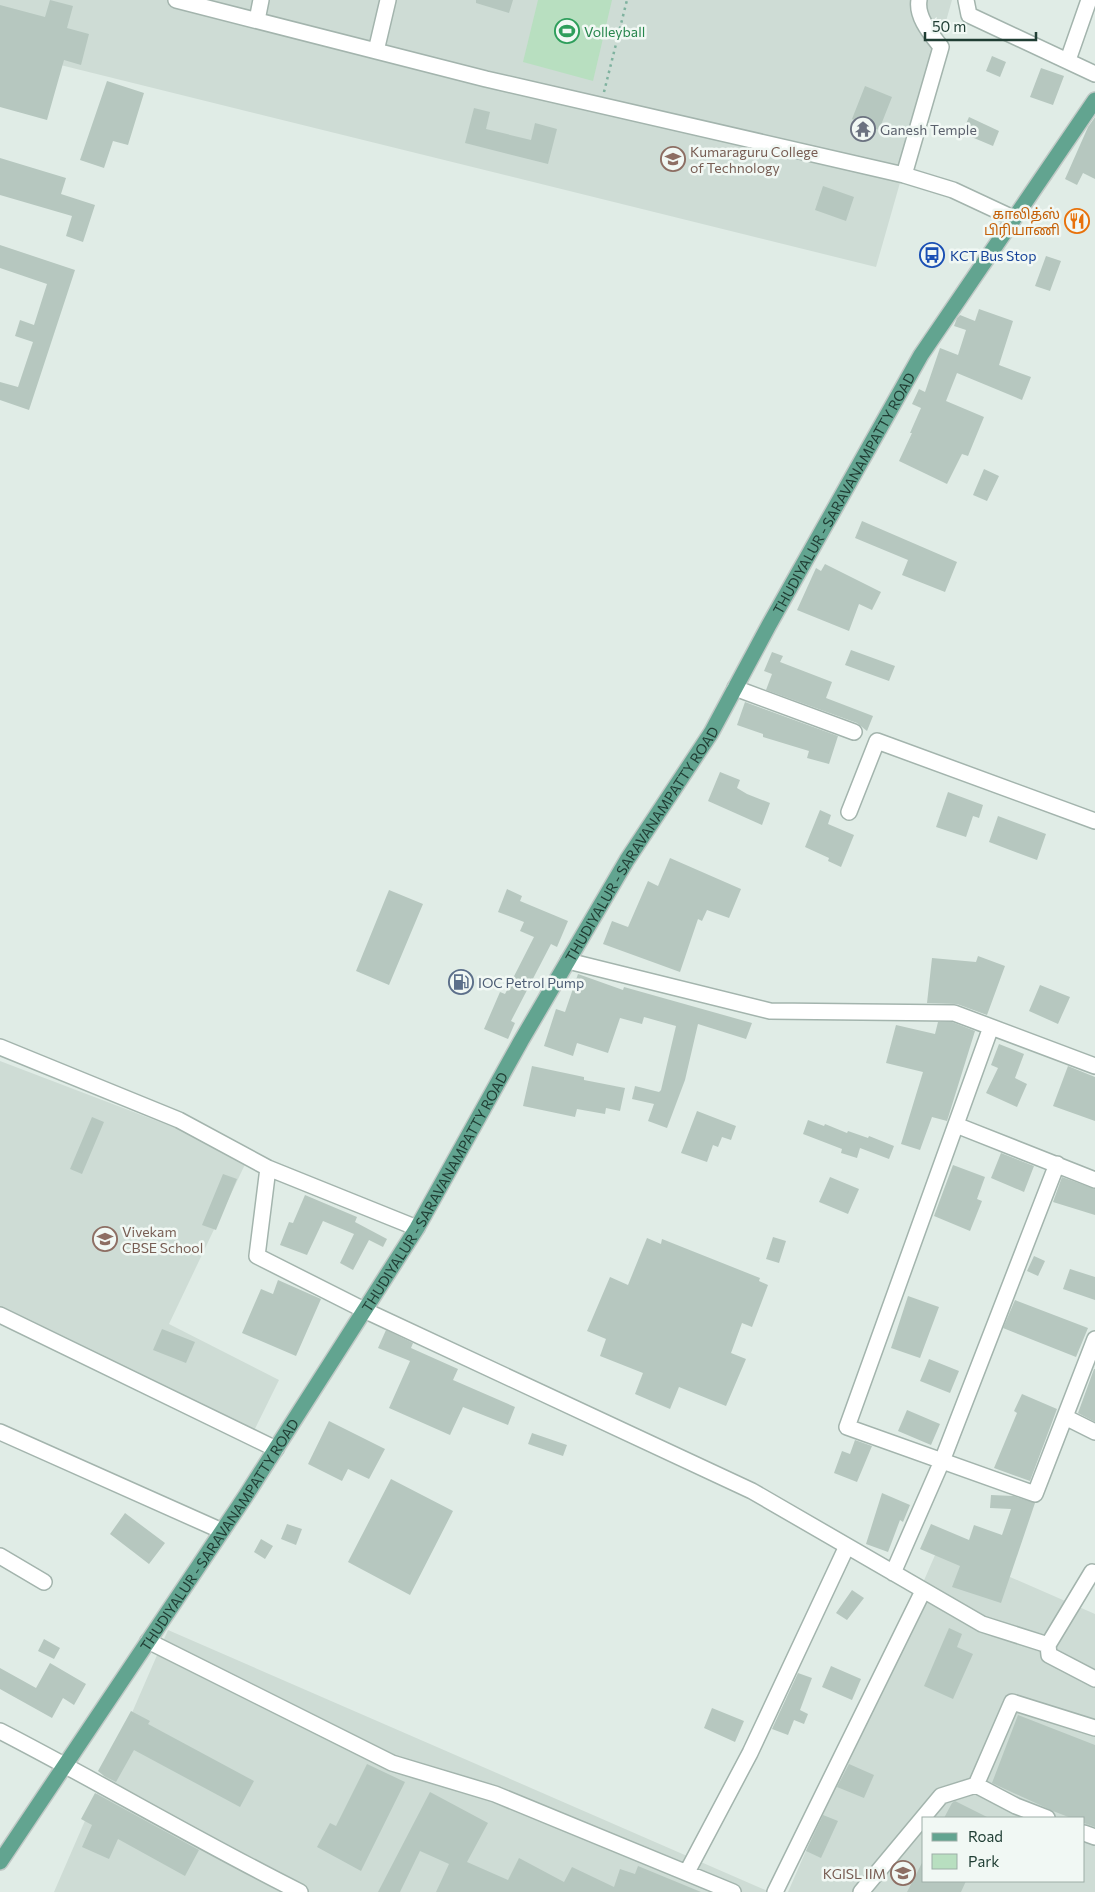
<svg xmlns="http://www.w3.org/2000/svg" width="1095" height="1892" font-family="Commissioner,'Noto Sans Tamil',sans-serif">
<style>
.built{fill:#cedcd5;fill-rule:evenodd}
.green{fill:#b8dfc0}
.building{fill:#b6c7bf}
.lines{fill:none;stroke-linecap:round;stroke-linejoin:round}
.minor-casing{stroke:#a3b4ad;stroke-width:18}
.major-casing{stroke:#c1c9c6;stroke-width:18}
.path{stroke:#7fb29f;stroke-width:2.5;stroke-dasharray:2.5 4;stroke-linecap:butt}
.minor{stroke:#fff;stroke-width:15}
.major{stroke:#62a490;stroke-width:15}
.labels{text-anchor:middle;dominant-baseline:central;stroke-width:5;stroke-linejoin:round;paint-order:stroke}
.leisure-label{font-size:14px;fill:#27864d;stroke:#f1f8f4;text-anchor:start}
.worship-label{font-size:14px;fill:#5b616d;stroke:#f1f8f4;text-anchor:start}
.education-label{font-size:14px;fill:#785e54;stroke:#f1f8f4;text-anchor:start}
.food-label{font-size:14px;fill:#c56008;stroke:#f1f8f4;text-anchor:end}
.transit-label{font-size:14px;fill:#164399;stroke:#f1f8f4;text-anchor:start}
.street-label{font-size:14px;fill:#203e34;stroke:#f1f8f4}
.service-label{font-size:14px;fill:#4e5e75;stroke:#f1f8f4;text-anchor:start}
</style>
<rect width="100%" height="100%" fill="#e0ece6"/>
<path class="built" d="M0 0H952L876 267 0 50Z
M0 1061 249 1156 169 1324 279 1380 249 1441 0 1323Z
M939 1546 1095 1614V1892H788ZM924 1818H1084V1881H924Z
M168 1630 770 1892H54Z"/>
<path class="green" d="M538 0H612L593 81 523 62Z"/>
<path class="building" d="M50 0 73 6 67 28 89 34 81 65 64 60 47 120 0 107V5L45 17Z
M476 0H513L509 13 476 3Z
M992 56 1006 62 1000 77 986 71Z
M1041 68 1064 76 1053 105 1030 97Z
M107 81 144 93 128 145 113 141 104 168 80 160Z
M865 86 892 97 879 130 852 119Z
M474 108 490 112 486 129 531 140 535 123 557 129 548 164 465 143Z
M969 117 999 131 993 146 962 133Z
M1095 117V179L1083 173 1077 185 1065 179 1088 127Z
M0 158 66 178 61 194 95 205 83 242 66 236 72 216 0 195Z
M823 186 854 197 846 221 815 210Z
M0 245 75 270 29 410 0 400V382L18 387 33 342 15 336 20 320 34 325 47 284 0 268Z
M1046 256 1061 261 1050 291 1035 286Z
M979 309 1013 321 999 365 1031 377 1022 400 957 373 946 401 984 417 968 456 962 454 947 484 899 461 912 433H910L921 408 912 404 919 389 925 392 940 348 958 355 966 330 954 326 957 318 960 315 975 321Z
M984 469 999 476 987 501 973 495Z
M862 521 957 562 945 592 902 575 908 560 855 538Z
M825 564 881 592 872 610 859 604 849 631 797 610 816 568 821 571Z
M851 650 895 666 889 681 845 665Z
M772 652 783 656 780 662 832 682 826 698 873 716 867 731 857 723 766 690 772 674 764 671Z
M745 702 838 736 829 764 807 758 809 751 763 737V734L737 725Z
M720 772 740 780 737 788 747 794 770 803 762 825 708 801Z
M948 792 983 805 979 818 973 816 966 837 936 827Z
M820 810 831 815 828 824 854 835 841 867 828 861 829 858 805 847Z
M998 816 1046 834 1037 860 989 842Z
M670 858 741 889 729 918 707 910 702 921 698 919 680 972 603 944 612 921 628 927 648 881 658 886Z
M507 889 522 896 520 901 568 921 557 947 551 944 511 1021 515 1023 508 1039 484 1029 500 992 505 994 534 937 520 931 524 922 498 912Z
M389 890 423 904 389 985 356 971Z
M978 956 1005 966 987 1015 957 1004 927 1003 932 958 976 962Z
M578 974 623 990 624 987 752 1023 746 1039 698 1024 685 1080 667 1128 648 1121 654 1104 632 1099 635 1086 659 1092 661 1090 676 1026 644 1017 642 1024 620 1018 608 1053 577 1043 573 1056 544 1046 556 1009 565 1012Z
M1040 985 1070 997 1058 1024 1029 1011Z
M938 1022H952L975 1031 947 1121 932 1117 920 1150 901 1144 923 1072 886 1063 896 1025 935 1034Z
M999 1044 1024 1054 1015 1078 1027 1084 1017 1107 986 1093 998 1068 991 1065Z
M532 1066 584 1077V1080L625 1088 620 1111 606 1108 605 1114 577 1109 575 1117 523 1106Z
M1068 1066 1095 1077V1121L1053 1106Z
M697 1111 736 1126 731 1140 722 1137 718 1147 713 1145 707 1162 681 1153Z
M92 1117 104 1122 82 1174 70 1169Z
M808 1120 824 1126 825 1124 847 1133 848 1131 868 1138 869 1136 894 1146 889 1159 860 1148 857 1158 841 1153 842 1149 803 1134Z
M1001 1153 1034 1166 1024 1192 991 1178Z
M953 1165 985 1177 977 1199 982 1201 970 1231 934 1216Z
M223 1174 237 1179 216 1230 202 1225Z
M830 1177 859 1189 848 1214 819 1202Z
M1062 1177 1095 1189V1215L1053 1202Z
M305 1195 357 1217 355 1222 387 1239 383 1247 369 1240 353 1270 340 1263 354 1234 323 1221 307 1255 280 1245 289 1222 293 1223Z
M773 1237 786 1241 779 1263 766 1259Z
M647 1238 661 1244 662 1239 760 1278 759 1281 768 1285 752 1327 742 1323 731 1353 746 1359 726 1406 679 1387 670 1409 635 1394 643 1373 600 1356 606 1339 587 1331 610 1277 628 1285Z
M1034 1256 1045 1261 1038 1276 1027 1271Z
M1070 1269 1095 1277V1300L1063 1289Z
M278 1280 321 1299 296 1356 242 1333 261 1289 273 1294Z
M908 1296 939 1307 920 1358 891 1348Z
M1015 1300 1088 1328 1076 1357 1003 1328Z
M162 1329 195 1342 186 1363 153 1350Z
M386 1330 413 1343 411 1348 458 1369 453 1380 515 1407 508 1425 463 1407 450 1435 389 1408 410 1361 378 1348Z
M929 1359 959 1371 950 1393 920 1381Z
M1094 1369H1095V1422L1078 1413Z
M1022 1394 1057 1409 1030 1481 994 1468 1017 1413 1014 1411Z
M907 1410 940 1424 931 1445 898 1431Z
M329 1421 385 1449 369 1479 348 1469 342 1481 308 1464Z
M532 1433 567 1445 563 1456 528 1444Z
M855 1440 872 1446 857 1482 834 1473 842 1451 850 1454Z
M391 1479 453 1511 410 1595 348 1562Z
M882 1493 910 1505 903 1522 900 1520 888 1552 866 1544Z
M991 1495 1014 1496 1035 1503 1001 1603 952 1587 960 1566 920 1549 931 1524 969 1540 974 1525 1002 1535 1011 1509 990 1508Z
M125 1513 165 1543 149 1564 110 1534Z
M287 1524 302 1529 296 1545 281 1539Z
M261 1539 273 1546 265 1559 254 1552Z
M852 1590 864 1598 847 1620 836 1613Z
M949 1628 962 1634 957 1647 973 1654 953 1699 924 1686Z
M44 1639 60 1648 54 1659 38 1651Z
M50 1663 86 1684 74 1705 63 1698 52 1718 0 1689V1668L36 1688Z
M831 1666 861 1679 852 1700 822 1687Z
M798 1673 812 1678 800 1710 808 1714 804 1724 794 1720 788 1735 772 1729Z
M712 1708 744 1721 735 1742 704 1728Z
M131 1711 150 1721 148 1724 254 1781 240 1807 134 1750 116 1782 104 1776 98 1771Z
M1018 1715 1095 1745V1827L1084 1823V1818H1071L1053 1811 992 1783Z
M367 1764 405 1782 361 1871 317 1847 330 1823 336 1826Z
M849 1764 874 1775 864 1798 837 1787Z
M430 1792 488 1823 467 1862 508 1880 519 1858 564 1882 572 1867 614 1887 620 1869 635 1874 638 1866 701 1892H436L449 1864 420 1851 400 1892H378Z
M95 1793 199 1850 185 1876 118 1839 109 1859 82 1847 92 1825 81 1819Z
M955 1801 989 1818H944L952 1803Z
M823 1815 838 1821 821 1858 806 1851Z
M924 1859V1881H966L961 1892H907Z"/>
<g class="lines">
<defs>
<path id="minor" d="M176 0 486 79 904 175 953 190 1013 218
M966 0 969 15 1095 74
M257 20 261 0
M376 51 388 0
M1068 60 1089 0
M904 175 941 47C931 34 916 17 919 0
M735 688 854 732
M849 812 877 741 1095 821
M568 961 770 1011 954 1013 1095 1066
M991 1027 847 1427 1035 1494 1095 1339
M0 1047 179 1120 268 1168 257 1256 364 1310 752 1491 982 1624 1048 1645
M956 1125 1095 1180
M268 1168 417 1228
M0 1315 276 1449
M1065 1417 1095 1432
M0 1432 222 1531
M0 1556 44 1582
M1092 1572 1048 1645 1049 1655 1095 1679
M893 1573 942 1461 1057 1164
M148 1641 392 1763 495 1794 733 1892
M0 1731C101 1783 198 1841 300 1892
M976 1785 1016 1806 1047 1818
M1084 1833 1095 1837
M687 1872 750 1753 847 1546
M775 1892 923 1591
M861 1892 941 1796 976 1785 1012 1702 1095 1728"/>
<g id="major">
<path id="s1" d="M0 1862 245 1497 417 1228 521 1041 627 860 711 733 769 625 921 355 1095 100"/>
</g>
</defs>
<use href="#minor" class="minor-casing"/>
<use href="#major" class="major-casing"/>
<path class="path" d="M604 92 627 0"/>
<use href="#minor" class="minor"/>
<use href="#major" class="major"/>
</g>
<defs>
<symbol id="stadium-ring" viewBox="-11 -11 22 22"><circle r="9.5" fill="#f1f8f4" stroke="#2e9e5b" stroke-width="1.5"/><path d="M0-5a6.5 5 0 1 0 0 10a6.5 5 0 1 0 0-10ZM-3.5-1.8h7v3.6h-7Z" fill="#2e9e5b"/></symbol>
<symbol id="temple-ring" viewBox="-11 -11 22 22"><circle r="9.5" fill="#f1f8f4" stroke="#6b7280" stroke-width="1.5"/><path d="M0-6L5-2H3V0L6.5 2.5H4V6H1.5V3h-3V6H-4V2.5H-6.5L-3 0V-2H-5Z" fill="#6b7280"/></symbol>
<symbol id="university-ring" viewBox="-11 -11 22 22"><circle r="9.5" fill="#f1f8f4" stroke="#8d6e63" stroke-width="1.5"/><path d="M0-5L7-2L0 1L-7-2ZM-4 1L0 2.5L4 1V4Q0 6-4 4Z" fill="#8d6e63"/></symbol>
<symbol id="restaurant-ring" viewBox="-11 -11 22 22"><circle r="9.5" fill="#f1f8f4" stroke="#e8710a" stroke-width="1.5"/><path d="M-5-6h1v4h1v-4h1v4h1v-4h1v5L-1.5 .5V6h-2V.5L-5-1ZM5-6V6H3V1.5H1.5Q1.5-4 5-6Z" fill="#e8710a"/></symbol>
<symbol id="bus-ring" viewBox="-11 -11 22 22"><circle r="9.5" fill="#f1f8f4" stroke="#1a4fb4" stroke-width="1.5"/><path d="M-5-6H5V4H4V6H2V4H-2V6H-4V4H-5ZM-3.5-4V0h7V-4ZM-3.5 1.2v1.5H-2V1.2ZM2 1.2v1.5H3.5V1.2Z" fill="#1a4fb4"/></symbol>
<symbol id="fuel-ring" viewBox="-11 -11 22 22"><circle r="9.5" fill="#f1f8f4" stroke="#5c6f8a" stroke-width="1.5"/><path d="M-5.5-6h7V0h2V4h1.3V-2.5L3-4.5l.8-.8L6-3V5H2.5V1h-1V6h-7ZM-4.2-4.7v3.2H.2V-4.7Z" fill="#5c6f8a"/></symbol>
<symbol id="school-ring" viewBox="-11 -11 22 22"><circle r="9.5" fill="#f1f8f4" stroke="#8d6e63" stroke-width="1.5"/><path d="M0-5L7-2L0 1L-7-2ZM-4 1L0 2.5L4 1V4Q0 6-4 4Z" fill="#8d6e63"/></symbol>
</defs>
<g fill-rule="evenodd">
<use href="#stadium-ring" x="553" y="17" width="28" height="28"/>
<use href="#temple-ring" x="849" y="115" width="28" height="28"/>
<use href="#university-ring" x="659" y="145" width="28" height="28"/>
<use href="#restaurant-ring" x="1063" y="207" width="28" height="28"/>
<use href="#bus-ring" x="918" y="241" width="28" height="28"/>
<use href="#fuel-ring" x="447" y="968" width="28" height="28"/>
<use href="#school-ring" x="91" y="1225" width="28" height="28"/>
<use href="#university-ring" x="889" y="1859" width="28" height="28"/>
</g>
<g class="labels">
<g class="leisure-label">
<text x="584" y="31">Volleyball</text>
</g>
<g class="worship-label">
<text x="880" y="129">Ganesh Temple</text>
</g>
<g class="education-label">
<text x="690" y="151">Kumaraguru College<tspan x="690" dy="16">of Technology</tspan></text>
<text x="122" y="1231">Vivekam<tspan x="122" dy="16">CBSE School</tspan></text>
<text x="886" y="1873" text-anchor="end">KGISL IIM</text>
</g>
<g class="food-label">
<text x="1060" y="213">காலித்ஸ்<tspan x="1060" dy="16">பிரியாணி</tspan></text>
</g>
<g class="transit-label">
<text x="950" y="255">KCT Bus Stop</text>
</g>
<g class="street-label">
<text stroke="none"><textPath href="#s1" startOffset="1609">THUDIYALUR - SARAVANAMPATTY ROAD</textPath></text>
<text stroke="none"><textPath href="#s1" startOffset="1204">THUDIYALUR - SARAVANAMPATTY ROAD</textPath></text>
<text stroke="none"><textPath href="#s1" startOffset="799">THUDIYALUR - SARAVANAMPATTY ROAD</textPath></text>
<text stroke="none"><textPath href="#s1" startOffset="394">THUDIYALUR - SARAVANAMPATTY ROAD</textPath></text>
</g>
<g class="service-label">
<text x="478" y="982">IOC Petrol Pump</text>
</g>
</g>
<rect x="922" y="1817" width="162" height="65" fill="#f1f8f4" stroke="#9daea7"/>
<rect x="932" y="1833" width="25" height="8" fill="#62a490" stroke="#9daea7"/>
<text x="968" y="1842" font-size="15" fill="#203e34">Road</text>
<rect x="932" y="1854" width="25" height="15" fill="#b8dfc0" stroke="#9daea7"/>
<text x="968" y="1867" font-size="15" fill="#203e34">Park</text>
<path d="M925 32v8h111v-8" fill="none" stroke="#203e34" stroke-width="2.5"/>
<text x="932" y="32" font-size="15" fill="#203e34" stroke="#f1f8f4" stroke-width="4" paint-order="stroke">50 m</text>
</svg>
